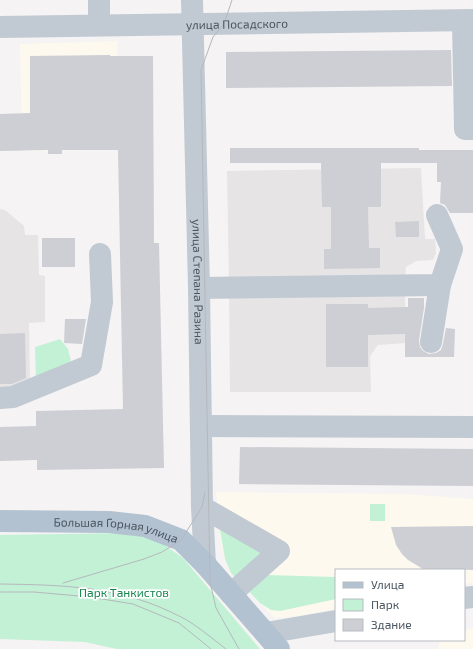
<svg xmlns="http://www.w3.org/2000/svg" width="473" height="649" font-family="'Exo 2',sans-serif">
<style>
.commercial{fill:#fdf9ef}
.education{fill:#e6e4e5}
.green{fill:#c3f1d5}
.building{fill:#cdcfd5}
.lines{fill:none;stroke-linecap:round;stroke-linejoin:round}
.minor{stroke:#c1cad2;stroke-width:22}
.major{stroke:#b3c2d1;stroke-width:22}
.tram{stroke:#b5b8bd;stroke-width:1}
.labels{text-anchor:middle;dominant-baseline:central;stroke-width:3.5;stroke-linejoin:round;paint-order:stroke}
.street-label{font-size:12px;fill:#4a5661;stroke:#fff}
.park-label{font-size:12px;fill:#17864f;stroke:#fff}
</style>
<rect width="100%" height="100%" fill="#f5f3f3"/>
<path class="commercial" d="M117 41 118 56 93 124V150L22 151 20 44Z
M216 492 405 494 473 499V583L464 584V570H336V609L296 616 275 618 231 573 225 559 221 544Z
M473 628V649H438L440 640H464V630Z"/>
<path class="education" d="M421 168 425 239H435L436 253 433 260 416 261 406 267 405 279 229 281 227 171Z
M0 209 5 210 24 226 25 235H38L39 275 45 276V322L29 323 30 384 0 391Z
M229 291 405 292 406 343 378 345 370 356 371 392H230Z"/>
<path class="green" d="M60 339 68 349 71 361 64 367 36 381 35 347Z
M370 504H385V521H370Z
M224 527 260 537 267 575 336 577V599L280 611 271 610 260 603 231 573 225 559 220 530Z
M126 533 156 539 183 558 260 649H117L85 642 0 639V535Z"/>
<path class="building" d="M451 50 452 86 226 88V52Z
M110 55V56H153L154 243H159L164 468 37 470V460L0 461V427L36 426V411L123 409 118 150H62V154H48V150L0 151V114L30 113V56Z
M230 148H419V150H473V213H450L445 205 440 203 441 182H437V163H381V207H368L369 248H380V268L324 269V249H331V207H322L321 163H230Z
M419 221V237H396L395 222Z
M42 238H75V267H42Z
M408 298H424V308L419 340 420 347 423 351 429 354 436 353 441 350 443 344 446 328 455 329 454 357H405V334L368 335V367H326V304H368V308L408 307Z
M65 319H86L82 344 64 343Z
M25 333 26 378 12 384H0V334Z
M240 447 473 449V486L239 484Z
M473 526V570L423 569 408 560 402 554 396 545 391 527Z"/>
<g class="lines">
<g class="minor">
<path d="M99 0V25"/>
<path id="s1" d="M192 0 199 288 202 507 205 564"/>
<path d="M463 21 465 129H473"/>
<path id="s2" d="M0 27 473 20"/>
<path d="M199 288 440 285 452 249 437 215"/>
<path d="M431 342 440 285"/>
<path d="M0 398 13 397 91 365 102 302 100 254"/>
<path d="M201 426 473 427"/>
<path d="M202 507 279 551 231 594"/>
<path d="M464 598 473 597"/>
<path d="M266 633 336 621"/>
</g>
<path class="major" id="s3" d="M0 521 109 522 145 526 181 540 205 564 279 649"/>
<path class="tram" d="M232 0 224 24 213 37 201 70 210 582 216 608 239 649
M63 583 144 559 162 552 181 540 202 507 205 493
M0 584C65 585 122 586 181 617 194 623 214 640 226 649
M0 592H34L90 597 133 604 179 623 211 649"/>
</g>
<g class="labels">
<g class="street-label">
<text stroke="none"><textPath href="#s2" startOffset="237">улица Посадского</textPath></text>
<text stroke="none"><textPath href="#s1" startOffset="282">улица Степана Разина</textPath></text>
<text stroke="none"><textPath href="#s3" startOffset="117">Большая Горная улица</textPath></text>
</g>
<g class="park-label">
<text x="124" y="592">Парк Танкистов</text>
</g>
</g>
<rect x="335" y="569" width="130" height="72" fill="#ffffff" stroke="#b7bbc0"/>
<rect x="343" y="582" width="20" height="6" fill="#b3c2d1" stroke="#b7bbc0"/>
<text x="371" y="589" font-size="12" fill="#4a5661">Улица</text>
<rect x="343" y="599" width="20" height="12" fill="#c3f1d5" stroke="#b7bbc0"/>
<text x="371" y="609" font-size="12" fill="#4a5661">Парк</text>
<rect x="343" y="619" width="20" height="12" fill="#cdcfd5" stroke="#b7bbc0"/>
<text x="371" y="629" font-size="12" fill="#4a5661">Здание</text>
</svg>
